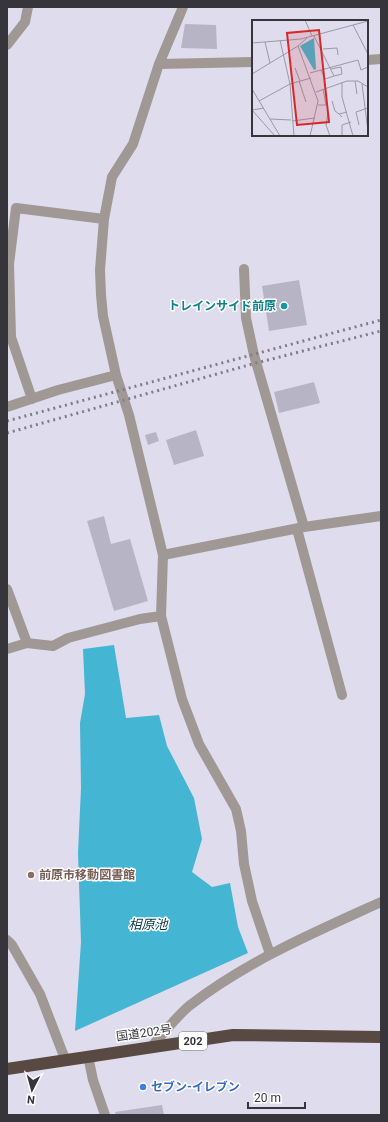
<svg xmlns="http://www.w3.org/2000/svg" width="388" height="1122" font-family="Roboto,'Noto Sans JP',sans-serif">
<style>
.water{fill:#44b5d3}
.building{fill:#b7b4c5}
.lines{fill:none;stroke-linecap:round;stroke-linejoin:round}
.minor{stroke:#a09894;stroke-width:10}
.highway{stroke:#584942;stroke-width:12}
.rail{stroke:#7f7d89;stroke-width:3;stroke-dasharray:2 4;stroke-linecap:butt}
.culture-dot{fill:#0f9aa8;stroke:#fff;stroke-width:1.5}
.education-dot{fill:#8d6e63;stroke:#fff;stroke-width:1.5}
.shop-dot{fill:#3f7fe0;stroke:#fff;stroke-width:1.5}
.labels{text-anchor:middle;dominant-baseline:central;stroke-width:3;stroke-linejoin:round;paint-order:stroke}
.shield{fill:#fff;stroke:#727276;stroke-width:1}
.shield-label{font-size:11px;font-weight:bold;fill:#36353c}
.culture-label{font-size:12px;font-weight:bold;fill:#0d838f;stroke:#fff;text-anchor:end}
.education-label{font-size:12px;font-weight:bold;fill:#785e54;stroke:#fff;text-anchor:start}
.street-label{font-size:12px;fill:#36353c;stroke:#fff}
.shop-label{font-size:12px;font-weight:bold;fill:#366cbe;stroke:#fff;text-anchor:start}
.water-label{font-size:13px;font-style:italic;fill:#033845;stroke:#fff}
.inset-road{fill:none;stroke:#9b99a7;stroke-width:1}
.view{fill:#d62828;fill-opacity:0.15;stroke:#d62828;stroke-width:2}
.inset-edge{fill:none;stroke:#36353c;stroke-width:2}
</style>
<rect width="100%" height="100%" fill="#dfdcee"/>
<path class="water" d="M114 645 126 718 159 715 167 746 194 798 202 839 192 872 212 887 230 883 238 927 248 953 75 1031 81 942 78 853 81 788 80 723 85 694 83 649Z"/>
<path class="building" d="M185 24 216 25 217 49 181 48Z
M299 280 307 325 269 331 262 286Z
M314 382 320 403 279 413 274 392Z
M196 430 204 456 174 465 166 440Z
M156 432 159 441 148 445 145 435Z
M104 516 111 544 130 539 148 601 114 611 87 521Z
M162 1105 164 1115H116L115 1112Z"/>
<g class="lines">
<path class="minor" d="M183 7 159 64 133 144 112 177 104 219 100 270 101 295 103 316 116 375 129 415 163 555 161 616 182 699 199 744 236 809 241 831 244 864 252 901 270 954
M7 45 25 22 28 7
M367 60 381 59
M159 64 253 62
M244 269 246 318 254 355 304 527
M32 399 11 337 9 264 16 208 104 219
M7 407 58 390 116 375
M297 529 342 695
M163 555 304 527 381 516
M7 589 27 643 53 646 68 638 140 619 161 616
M7 649 27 643
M7 940 12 945 40 994 65 1059
M152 1046C164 1033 176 1017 189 1006 247 961 315 932 381 902
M88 1056 93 1080 105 1115"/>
<path class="highway" d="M7 1069 233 1035 381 1037"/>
<path class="rail" d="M7 421 381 320
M7 433 256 363 381 331"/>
</g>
<circle class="culture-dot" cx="284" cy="306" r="4"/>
<circle class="education-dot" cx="31" cy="875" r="4"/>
<circle class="shop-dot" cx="143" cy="1087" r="4"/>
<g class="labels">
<rect class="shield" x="179" y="1032" width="28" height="18" rx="3"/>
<g class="shield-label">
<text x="193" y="1041">202</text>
</g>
<g class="culture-label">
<text x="276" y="306">トレインサイド前原</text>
</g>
<g class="education-label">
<text x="39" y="875">前原市移動図書館</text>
</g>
<g class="street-label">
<text transform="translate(144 1033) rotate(-8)">国道202号</text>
</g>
<g class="shop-label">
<text x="151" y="1087">セブン-イレブン</text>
</g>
<g class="water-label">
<text x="148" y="924">相原池</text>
</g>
</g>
<g transform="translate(252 20)">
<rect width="116" height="116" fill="#dfdcee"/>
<path d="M62 18 64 49 62 50 48 26Z" fill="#44b5d3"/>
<path class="inset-road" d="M53 0 60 16M101 5 116 34M28 20 38 64 42 116M13 22 18 43M0 23 49 19 116 1M46 26 66 81 58 116M71 29 85 28 86 35M43 48 48 61M79 49 89 47 90 54 82 56M69 50 106 40 109 50 116 47M58 53 69 50 73 59 82 56 62 16M0 54 46 26 55 18M47 61 54 82M103 61 105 74M90 62V77L101 116M110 64 116 111M0 69 28 116M64 72 95 61H106L116 67M7 81 38 64 59 58M80 81 83 91 87 94M66 85H74L71 69M0 90 23 116M0 90 12 88M76 93 74 105 78 116M90 97 87 94 95 92M18 99 39 100M40 101 63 98M107 105 104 92 116 88M90 116V105L99 102"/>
<path class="view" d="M67 10 77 102 45 105 35 13Z"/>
<rect width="116" height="116" class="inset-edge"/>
</g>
<rect width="388" height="1122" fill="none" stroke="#36353c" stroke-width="16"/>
<g transform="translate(32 1090) rotate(186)" stroke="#ffffff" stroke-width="3" paint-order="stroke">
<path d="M0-3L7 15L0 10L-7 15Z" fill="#36353c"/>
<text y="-6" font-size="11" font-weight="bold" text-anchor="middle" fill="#36353c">N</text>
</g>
<path d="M248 1102v6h57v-6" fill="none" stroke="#36353c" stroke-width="2"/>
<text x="254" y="1102" font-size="12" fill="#36353c" stroke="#ffffff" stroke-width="3" paint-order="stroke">20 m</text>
</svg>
